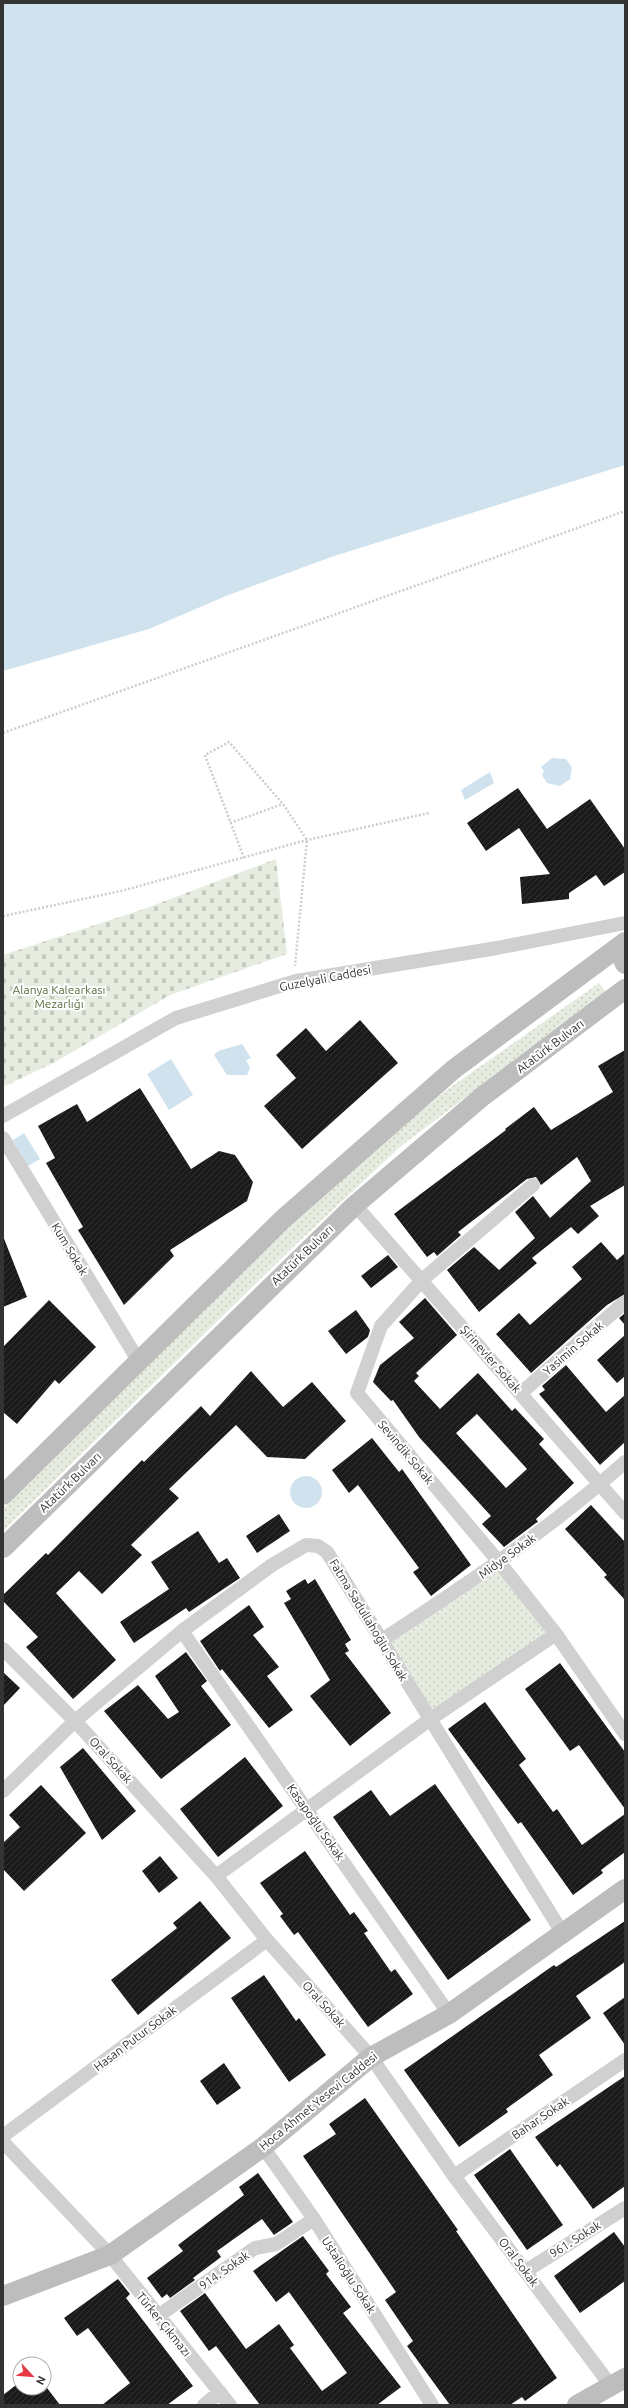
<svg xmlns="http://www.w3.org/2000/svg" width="628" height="2408" font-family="Ubuntu,sans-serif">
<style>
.grass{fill:url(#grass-dots)}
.cemetery{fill:url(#cemetery-stones)}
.water{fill:#cfe2ee}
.building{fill:url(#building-hatch);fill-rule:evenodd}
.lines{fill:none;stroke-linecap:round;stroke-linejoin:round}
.path{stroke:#cdcdcd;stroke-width:2.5;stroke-dasharray:2 2;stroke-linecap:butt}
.street{stroke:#d0d0d0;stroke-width:14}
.secondary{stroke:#bdbdbd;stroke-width:20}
.labels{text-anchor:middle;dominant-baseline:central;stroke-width:4;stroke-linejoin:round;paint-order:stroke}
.street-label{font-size:12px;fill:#333;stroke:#fff}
.park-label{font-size:12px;fill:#56703f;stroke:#fff}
</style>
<defs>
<pattern id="grass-dots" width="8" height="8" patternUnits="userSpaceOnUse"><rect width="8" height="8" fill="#e6ecdf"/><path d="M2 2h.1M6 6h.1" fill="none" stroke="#c6cbc0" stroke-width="1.8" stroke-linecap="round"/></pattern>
<pattern id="cemetery-stones" width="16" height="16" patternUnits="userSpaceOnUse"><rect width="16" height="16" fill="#e6ecdf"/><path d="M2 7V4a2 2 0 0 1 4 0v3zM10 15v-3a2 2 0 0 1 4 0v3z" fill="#c6cbc0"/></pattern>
<pattern id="building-hatch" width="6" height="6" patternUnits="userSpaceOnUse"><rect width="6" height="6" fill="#1a1a1a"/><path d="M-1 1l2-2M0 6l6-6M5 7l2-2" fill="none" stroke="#333"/></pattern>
</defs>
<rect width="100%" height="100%" fill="#fff"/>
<path class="grass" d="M599 983 606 992 401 1146 288 1252 3 1531V1508L309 1205 444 1092Z
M498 1569 548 1632 430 1713 388 1643Z"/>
<path class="cemetery" d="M276 859 287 954 170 995 57 1061 3 1087V955L144 909Z"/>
<path class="water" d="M3 3H625V465L331 557 226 596 149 629 3 671Z
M552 758 566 759 572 768 570 779 560 786 547 783 542 775 544 771 541 767Z
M490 772 494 783 465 800 461 790Z
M242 1044 251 1058 246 1060 250 1068 247 1075H227L214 1055 218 1051Z
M171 1059 193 1095 169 1110 147 1074Z
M24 1133 40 1159 28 1166 13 1140Z
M290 1492a16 16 0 1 1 32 0a16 16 0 1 1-32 0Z"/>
<path class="building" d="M518 788 547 829 590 799 625 849V872L604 886 596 875 569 893V899L522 904 520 877 550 874 519 828 486 851 467 823Z
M360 1020 398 1063 302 1149 264 1106 296 1078 276 1055 306 1028 326 1051Z
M625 1050V1185L590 1206 599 1216 578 1234 571 1227 532 1258 537 1263 479 1312 447 1270 474 1247 499 1270 535 1238 515 1212 533 1196 550 1218 591 1181 577 1157 541 1185 536 1177 527 1179 458 1232 461 1235 437 1256 434 1252 427 1257 394 1214 506 1130 505 1129 534 1107 551 1130 613 1092 598 1066Z
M140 1088 191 1169 219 1151 235 1155 253 1182 247 1201 170 1250 174 1256 124 1305 78 1230 83 1227 46 1163 55 1158 38 1126 77 1104 87 1122Z
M3 1236 27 1297 3 1307Z
M601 1242 617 1260 625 1253V1294L607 1305 531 1373 496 1334 519 1313 530 1325 582 1279 572 1267Z
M388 1255 398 1267 371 1288 361 1276Z
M425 1298 457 1335 416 1373 419 1376 414 1381 440 1409 478 1373 512 1411 515 1408 544 1439 539 1444 574 1483 536 1519 538 1522 536 1523 504 1547 482 1524 491 1516 419 1437 393 1400 391 1401 373 1382 380 1365 414 1338 399 1322ZM477 1414 527 1469 506 1488 456 1433Z
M49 1300 96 1347 59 1384 55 1380 17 1424 3 1412V1347Z
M356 1310 370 1330 368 1337 346 1354 328 1331Z
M625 1313V1325L619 1318Z
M625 1335V1376L617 1383 597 1360Z
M566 1365 606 1412 625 1395V1442L600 1465 539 1394 545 1390 542 1386Z
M251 1371 283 1407 312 1382 346 1421 305 1459 267 1457 236 1425 169 1489 179 1498 131 1545 142 1555 102 1594 79 1571 56 1593 116 1660 73 1699 26 1647 38 1637 3 1601V1595L46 1553 48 1555 142 1460 144 1462 201 1406 210 1416Z
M372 1438 399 1472 402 1469 471 1565 431 1596 413 1572 419 1568 358 1485 349 1493 332 1470Z
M591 1505 625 1542V1600L604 1577 607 1575 565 1529Z
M279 1514 290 1531 257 1553 246 1536Z
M198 1531 219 1563 227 1558 240 1578 189 1612 186 1608 134 1643 120 1622 169 1589 151 1562Z
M305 1579 308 1584 315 1579 351 1640 345 1644 349 1651 345 1653 391 1713 350 1746 310 1696 330 1680 284 1603 291 1599 286 1591Z
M249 1605 264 1627 253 1635 279 1667 267 1676 293 1710 269 1728 222 1669 220 1671 200 1641Z
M186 1652 207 1681 201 1686 231 1725 161 1779 104 1711 138 1685 168 1719 179 1712 155 1676Z
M560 1663 625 1752V1809L579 1745 570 1751 525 1689Z
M3 1672 20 1688 3 1706Z
M485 1702 526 1759 519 1765 553 1812 557 1809 582 1845 625 1814V1852L601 1870 603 1873 573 1895 521 1822 518 1824 448 1729Z
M83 1748 136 1811 102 1840 60 1767Z
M245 1757 283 1806 218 1857 180 1809Z
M435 1784 531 1920 448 1980 333 1817 371 1790 390 1816Z
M41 1785 86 1833 24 1891 3 1869V1843L20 1827 9 1815Z
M305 1851 350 1915 354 1912 368 1931 364 1933 391 1972 395 1969 413 1994 368 2027 298 1932 294 1935 280 1916 283 1914 260 1883Z
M160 1856 178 1878 159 1893 142 1871Z
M200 1901 231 1938 138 2015 111 1980 177 1928 173 1923Z
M625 1921V1962L576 1996 591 2018 539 2055 553 2075 506 2109 508 2112 459 2147 404 2070 554 1965 556 1967Z
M264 1975 296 2021 299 2018 326 2055 289 2082 231 1998Z
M625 1997V2045L603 2013Z
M224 2063 241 2088 217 2105 200 2081Z
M625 2076V2186L593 2209 560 2164 557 2167 535 2137Z
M365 2098 458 2230 456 2231 557 2378 525 2401 522 2397 510 2405H450L407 2346 413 2341 385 2300 396 2292 303 2156 336 2134 329 2124Z
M510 2149 563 2225 527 2250 474 2175Z
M258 2173 293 2222 274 2235 262 2219 217 2251 221 2257 193 2278 195 2280 170 2298 167 2294 162 2298 147 2278 183 2251 178 2245 244 2195 239 2187Z
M614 2232 625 2247V2281L580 2313 554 2276Z
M303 2236 329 2271 326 2274 351 2307 343 2313 401 2387 377 2405H260L216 2346 209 2351 180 2311 205 2293 246 2349 279 2324 294 2345 290 2348 322 2391 347 2373 289 2292 276 2302 253 2271Z
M118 2279 130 2294 126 2298 193 2386 167 2405H102L130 2383 88 2328 77 2336 64 2318Z
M20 2382V2388H44V2384L60 2405H3V2395Z"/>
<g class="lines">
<path class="path" d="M3 733 625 511
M230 823 283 804
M244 858 205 755 229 742 283 804 307 840 295 966
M3 916 121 891 307 840 429 813"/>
<path class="street" d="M3 1116 176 1018 296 981 497 948 625 923
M3 1138 138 1360
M533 1185 422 1280 381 1326 357 1393 499 1562 556 1634 625 1734
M355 1205 625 1513
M521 1393 625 1302
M182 1631 449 2014
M382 1640C466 1585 550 1529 625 1462
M3 1649 75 1721 216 1876 267 1940 371 2057 454 2176 611 2386
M3 1791 75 1721 182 1631 272 1565 306 1545 318 1546 327 1552 563 1934
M216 1876 429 1720 556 1634
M3 2136 267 1940
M3 2142 110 2255 230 2405
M263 2147 314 2219 432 2405
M454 2176 625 2060
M526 2271 625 2208
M158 2316 255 2248 276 2244 314 2219
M204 2405 220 2392"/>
<path class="secondary" d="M618 948 625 964
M3 1495 283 1219 454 1069 625 942
M3 1548 355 1205 483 1096 625 989
M3 2296 110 2255 263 2147 371 2057 449 2014 625 1889
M577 2405 625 2378"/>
</g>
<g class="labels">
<g class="street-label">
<text transform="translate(325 978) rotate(-11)">Guzelyali Caddesi</text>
<text transform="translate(550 1046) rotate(-37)">Atatürk Bulvarı</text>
<text transform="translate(70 1249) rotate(59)">Kum Sokak</text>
<text transform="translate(302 1255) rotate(-44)">Atatürk Bulvarı</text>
<text transform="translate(573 1348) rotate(-41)">Yasimin Sokak</text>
<text transform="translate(491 1359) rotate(49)">Şirinevler Sokak</text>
<text transform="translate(406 1452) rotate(50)">Sevindik Sokak</text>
<text transform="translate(70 1482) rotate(-44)">Atatürk Bulvarı</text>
<text transform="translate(507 1556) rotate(-36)">Midye Sokak</text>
<text transform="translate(369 1620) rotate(59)">Fatma Sadullahoğlu Sokak</text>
<text transform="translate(111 1760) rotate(48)">Oral Sokak</text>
<text transform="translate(316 1822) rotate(55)">Kasapoğlu Sokak</text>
<text transform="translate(324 2004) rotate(48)">Oral Sokak</text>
<text transform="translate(135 2038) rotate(-37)">Hasan Putur Sokak</text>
<text transform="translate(318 2101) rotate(-39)">Hoca Ahmet Yesevi Caddesi</text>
<text transform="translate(540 2118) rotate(-34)">Bahar Sokak</text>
<text transform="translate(575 2239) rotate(-32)">961. Sokak</text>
<text transform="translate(519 2262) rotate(53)">Oral Sokak</text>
<text transform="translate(224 2270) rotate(-35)">914. Sokak</text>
<text transform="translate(349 2275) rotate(57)">Ustalioğlu Sokak</text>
<text transform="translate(164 2324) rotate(51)">Türker Çıkmazı</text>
</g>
<g class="park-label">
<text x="59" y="989">Alanya Kalearkası<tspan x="59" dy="14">Mezarlığı</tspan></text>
</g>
</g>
<rect width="628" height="2408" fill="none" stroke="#333333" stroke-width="8"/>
<g transform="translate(32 2376) rotate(116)"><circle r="19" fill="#ffffff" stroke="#adadad"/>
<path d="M0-3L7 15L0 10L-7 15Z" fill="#e63946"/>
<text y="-6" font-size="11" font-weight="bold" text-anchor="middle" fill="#333333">N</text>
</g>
</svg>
